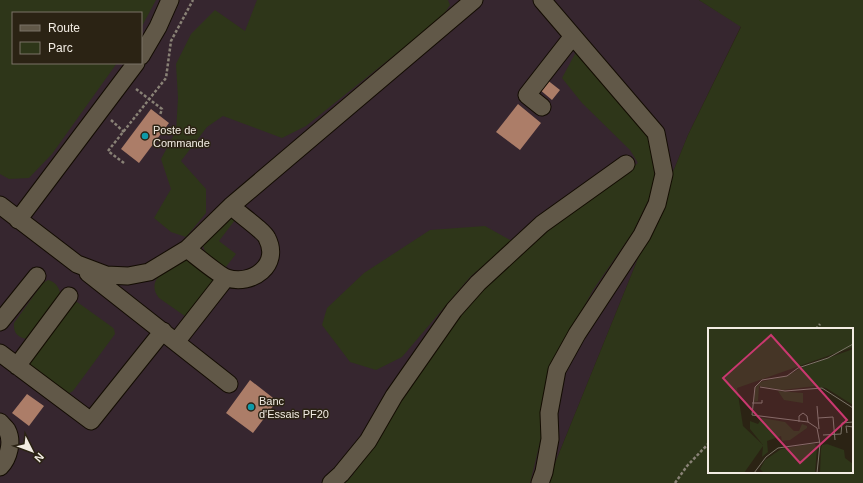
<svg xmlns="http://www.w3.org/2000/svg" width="863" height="483" font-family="Arial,sans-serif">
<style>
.industrial{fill:#36262f;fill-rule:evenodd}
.green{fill:#2e3619;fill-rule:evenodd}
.building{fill:#ac7d68}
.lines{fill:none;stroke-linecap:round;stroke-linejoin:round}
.minor-casing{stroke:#130c02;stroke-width:19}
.path{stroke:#898276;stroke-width:2.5;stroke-dasharray:3 2;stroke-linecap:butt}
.minor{stroke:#615848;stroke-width:17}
.culture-dot{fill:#0f9aa8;stroke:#2b2314;stroke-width:1.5}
.labels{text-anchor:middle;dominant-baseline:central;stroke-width:3;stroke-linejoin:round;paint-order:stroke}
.poi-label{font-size:11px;fill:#f2ece3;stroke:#2b2314;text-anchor:start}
.inset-road{fill:none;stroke:#7b7367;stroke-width:1}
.view{fill:#c9386f;fill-opacity:0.15;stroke:#c9386f;stroke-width:2}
.inset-edge{fill:none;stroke:#f2ece3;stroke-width:2}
</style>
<rect width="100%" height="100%" fill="#2b2314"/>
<path class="industrial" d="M0 0H699L741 26 688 135 547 483H0ZM13 13H141V63H13Z"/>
<path class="green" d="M0 0H156L141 28V13H13V63H117L52 154 29 178 9 179 0 174Z
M257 0H448L450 5 442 17 306 126 282 138 223 116 207 127 181 161 206 189V213L186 237 171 232 154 218 171 189 161 159 176 131 178 98 176 64 191 34 215 10 245 31Z
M699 0H863V483H547L688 135 741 27ZM709 329H852V472H709Z
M576 52 648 133 656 184 633 232 593 290 551 367 543 430 530 483H343L352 476 405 393 457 316 491 277 583 199 638 163 630 150 582 103 562 78Z
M229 218 235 220 219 241 236 254 225 268C216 262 204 256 203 244Z
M485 226 512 241 470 277 402 357 376 370 350 362 322 325 327 308 364 273 430 230Z
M188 259 218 280 189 319 159 298C143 278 173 265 188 259Z
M48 280C57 282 60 289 61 298L28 339C18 338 13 333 14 323L43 283Z
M77 302 80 304 112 327 114 329 115 334 73 391 68 394 30 366 29 363 74 303Z"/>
<path class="building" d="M546 79 560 90 552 100 539 89Z
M518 104 541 123 520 150 496 132Z
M151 109 169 123 139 163 121 149Z
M250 380 277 401 253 433 226 413Z
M27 394 44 406 29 426 12 413Z"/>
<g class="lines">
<defs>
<path id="minor" d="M141 56 158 27 170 0
M542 107 527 95 573 36
M0 205 77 264 106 275 128 276 149 272 187 249 231 206 474 0
M18 220 136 63
M187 249C195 255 220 276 227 278 252 286 281 265 267 238 264 231 238 213 231 206
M88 273 229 384
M0 322 37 276
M176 342 226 278
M0 353 91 421 163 331
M17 366 69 296
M0 422C2 425 5 427 7 430 13 441 9 458 0 467
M331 483 341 474 368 441 394 396 454 310 478 283 542 224 626 164
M540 483 544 472 550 439 549 413 557 370 577 334 642 235 657 204 664 174 656 133 542 0"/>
</defs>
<use href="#minor" class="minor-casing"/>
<path class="path" d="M136 89 162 109 160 115
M111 120 124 132
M124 163 108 151 166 78 171 41 193 0
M816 329 820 324
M675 483 687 466 709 443"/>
<use href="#minor" class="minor"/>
</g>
<g class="culture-dot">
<circle cx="145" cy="136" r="4"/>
<circle cx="251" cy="407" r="4"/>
</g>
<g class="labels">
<g class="poi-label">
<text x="153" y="130">Poste de<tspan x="153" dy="13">Commande</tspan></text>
<text x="259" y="401">Banc<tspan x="259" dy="13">d'Essais PF20</tspan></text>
</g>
</g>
<g transform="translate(708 328)">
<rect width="145" height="145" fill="#2b2314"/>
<path d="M0 0H145V19L29 60 35 98 55 117 42 101V93L50 96 54 90 77 94 86 103H91L94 96 99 98V100L82 112 74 113 73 108 59 113 60 124 54 129 55 118 36 145H0ZM145 21V77L118 60 107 58 75 62 51 58 50 73 46 74 47 59 52 54 79 48 93 40ZM70 63 95 65V75L76 72ZM102 116H107L109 121 107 145H56L52 141 57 132 73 121ZM119 116 136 122 137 130 145 136V145H112L113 121 114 117Z" fill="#2e3619"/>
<path class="inset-road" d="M52 59 77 63 114 60 145 80M44 75H54V72M109 78 111 101M110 90 125 89 127 112M91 94V88L95 85 99 88 100 94M139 105 138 98 145 99M115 107 133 106 134 95 145 94M46 145 58 129 70 120 112 114M109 145 112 116 109 100 100 94 44 87 47 59 54 52 79 48 90 40 120 30 145 16"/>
<path class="view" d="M63 7 139 92 92 135 15 50Z"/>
<rect width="145" height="145" class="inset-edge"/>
</g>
<rect x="12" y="12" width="130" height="52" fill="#2b2314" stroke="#7b7367"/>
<rect x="20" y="25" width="20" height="6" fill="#615848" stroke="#7b7367"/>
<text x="48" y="32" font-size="12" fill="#f2ece3">Route</text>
<rect x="20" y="42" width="20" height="12" fill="#2e3619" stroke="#7b7367"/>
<text x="48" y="52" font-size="12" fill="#f2ece3">Parc</text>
<g transform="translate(32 451) rotate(132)" stroke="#2b2314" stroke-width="3" paint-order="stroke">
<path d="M0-3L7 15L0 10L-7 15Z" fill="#f2ece3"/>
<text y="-6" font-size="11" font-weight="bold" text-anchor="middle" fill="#f2ece3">N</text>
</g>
</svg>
